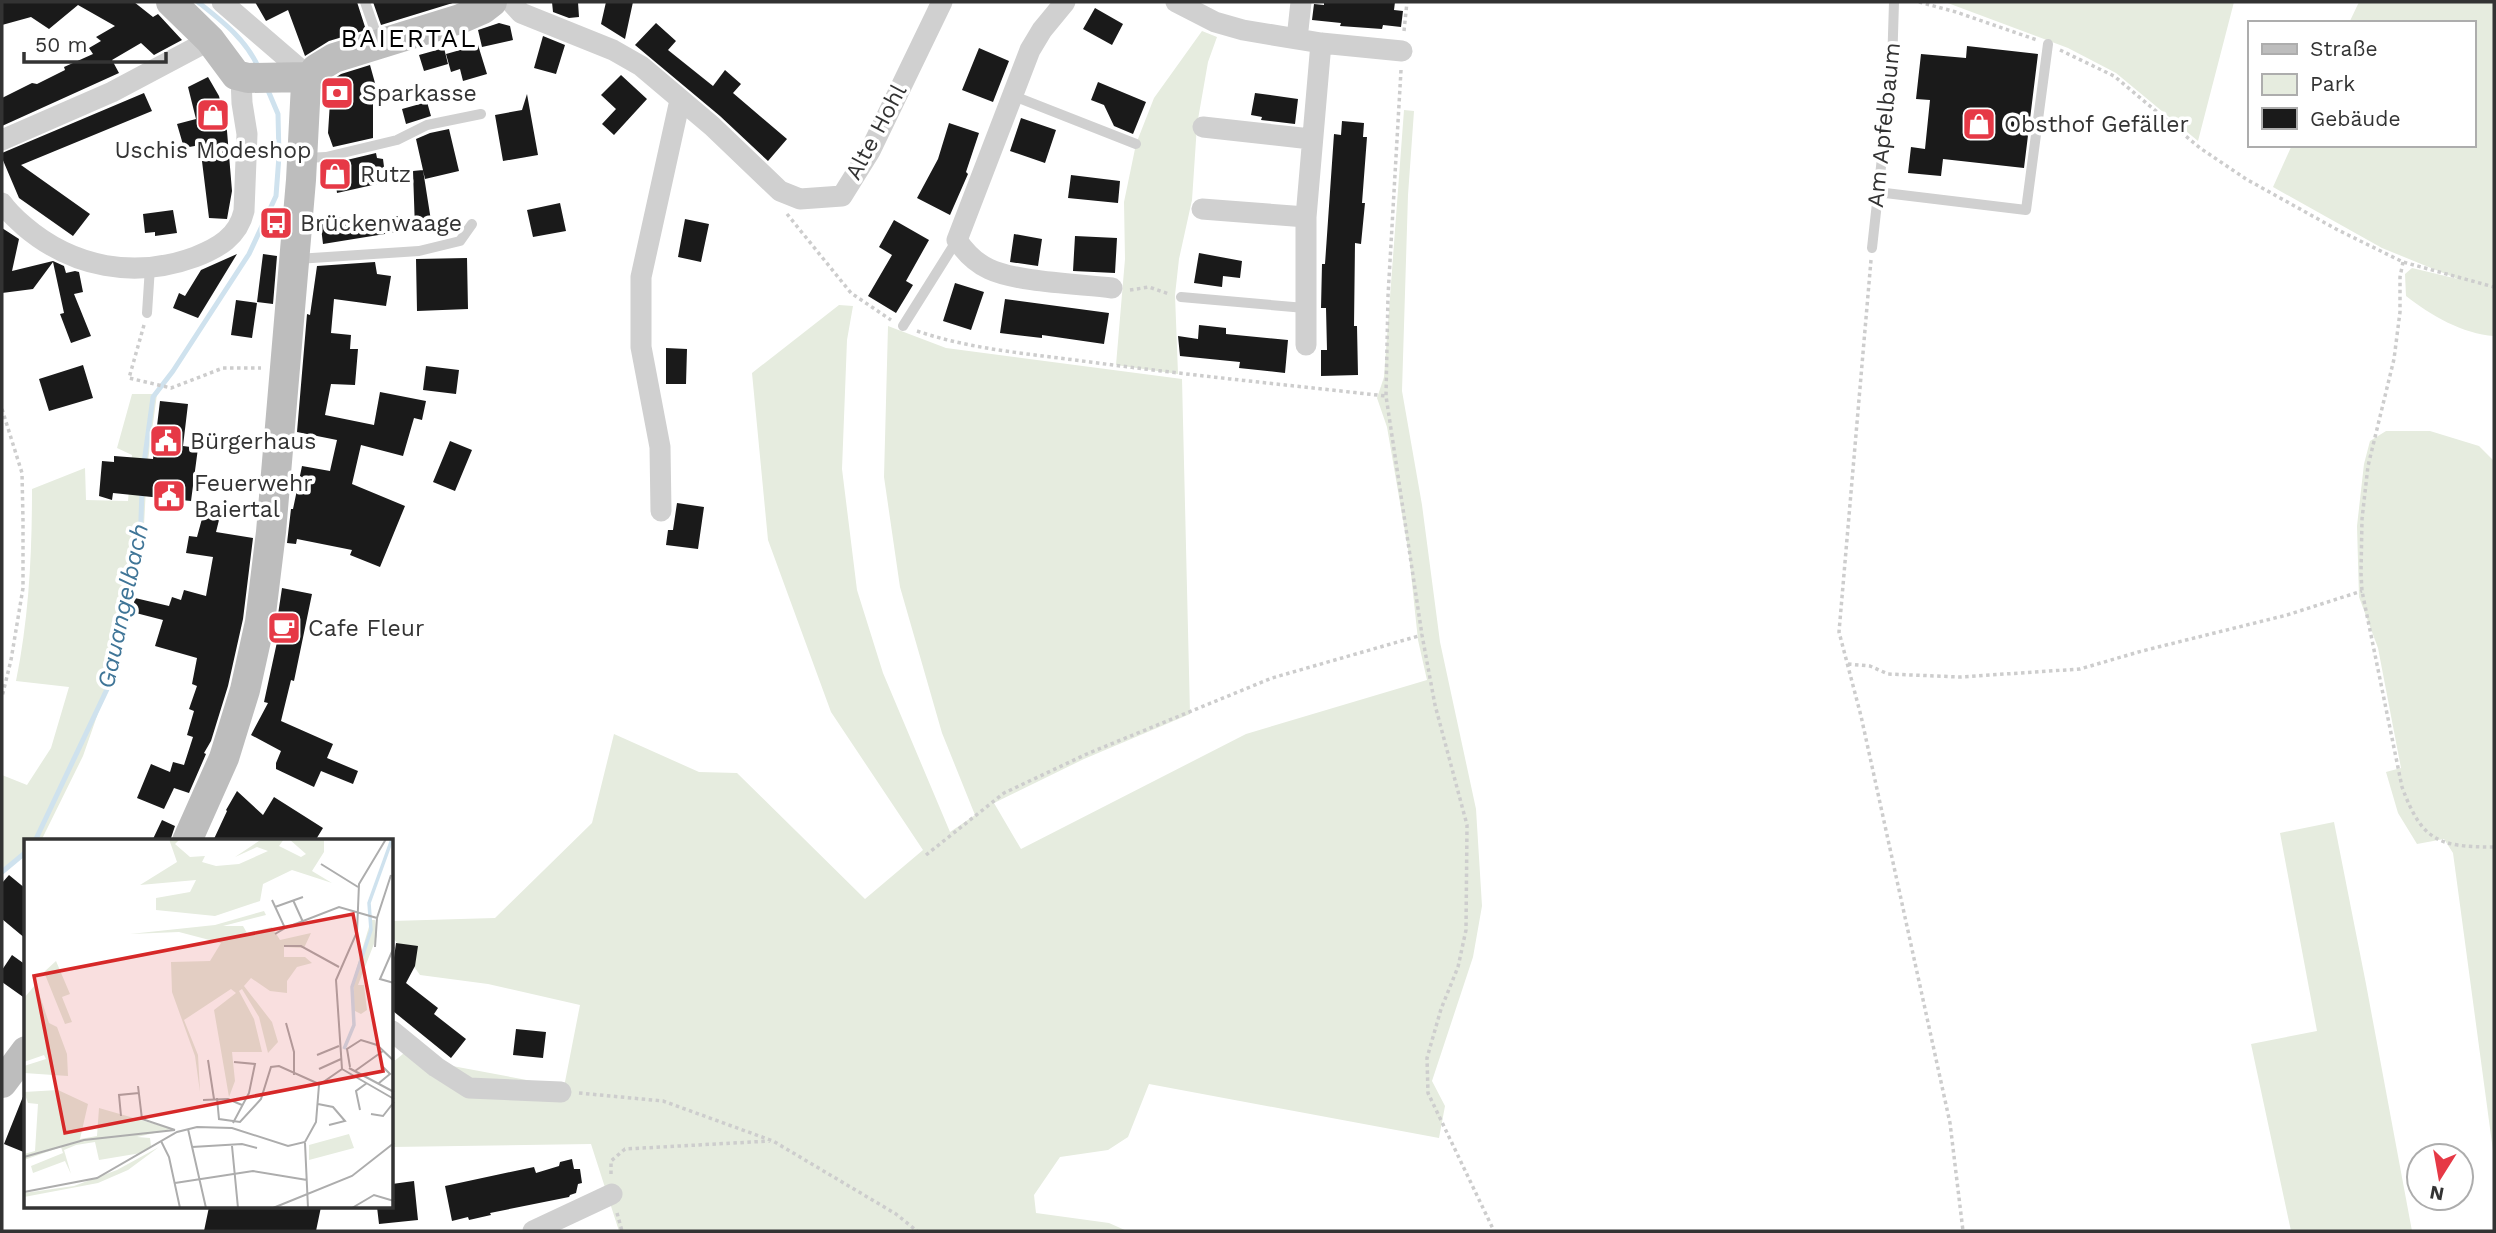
<svg xmlns="http://www.w3.org/2000/svg" width="2496" height="1233" font-family="'Work Sans',sans-serif">
<style>
.green{fill:#e6ecdf}
.lines{fill:none;stroke-linecap:round;stroke-linejoin:round}
.stream{stroke:#cfe2ee;stroke-width:5}
.building{fill:#1a1a1a}
.path{stroke:#cdcdcd;stroke-width:3.5;stroke-dasharray:3.5 3.5;stroke-linecap:butt}
.lane{stroke:#d0d0d0;stroke-width:10}
.street{stroke:#d0d0d0;stroke-width:21}
.secondary{stroke:#bdbdbd;stroke-width:30}
.labels{text-anchor:middle;dominant-baseline:central;stroke-width:7;stroke-linejoin:round;paint-order:stroke}
.poi-label{font-size:23px;fill:#333;stroke:#fff;text-anchor:start}
.street-label{font-size:23px;fill:#333;stroke:#fff}
.water-label{font-size:24px;font-style:italic;fill:#3f7597;stroke:#fff}
.quarter-label{font-size:26px;letter-spacing:2px;fill:#000;stroke:#fff}
.inset-river{fill:none;stroke:#cfe2ee;stroke-width:3.5}
.inset-road{fill:none;stroke:#adadad;stroke-width:2}
.view{fill:#d62828;fill-opacity:0.15;stroke:#d62828;stroke-width:3.5}
.inset-edge{fill:none;stroke:#333;stroke-width:3.5}
</style>
<rect width="100%" height="100%" fill="#fff"/>
<path class="green" d="M1945 2H2234L2198 141 2116 73 2068 48Z
M2359 2H2494V336C2463 334 2430 315 2406 296L2405 274 2412 268 2458 279 2382 248 2273 187 2292 145H2473V23H2349Z
M1202 31 1217 37 1208 62 1197 125 1192 200 1179 259 1175 295 1178 374 1116 365 1125 259 1124 202 1136 144 1154 98Z
M1404 110 1414 111 1408 195 1402 391 1422 505 1440 642 1476 809 1482 906 1473 957 1432 1081 1445 1106 1439 1138 1149 1084 1128 1137 1108 1150 1060 1157 1034 1195 1036 1213 1109 1223 1127 1231H619L591 1144 392 1147V1063L415 1044 447 1065 564 1087 580 1005 488 984 420 975 392 936V921L495 918 592 823 614 734 699 772 737 773 865 899 923 850 831 712 768 540 752 373 839 305 853 306 847 340 842 469 857 590 883 673 950 832 975 815 942 733 900 587 884 477 888 326 946 348 1182 379 1190 714 1084 759 994 803 1021 849 1246 734 1427 680 1418 640 1409 555 1387 427 1377 398 1384 377Z
M132 394H157L147 468 144 526 124 639 83 756 41 841H26V853L2 869V775L27 785 51 748 69 687 16 681C29 617 32 554 32 489L85 468 86 500 128 501 132 455 117 448Z
M2386 431H2430L2479 446 2494 461V1158L2453 853 2444 839 2417 844 2398 813 2386 772 2401 768 2378 648 2359 597 2357 526 2364 464 2370 441Z
M2334 822 2366 984 2412 1231H2291L2251 1044 2317 1031 2280 833Z"/>
<g class="lines">
<path class="stream" d="M198 2C222 21 247 40 259 69
M144 463 153 397 173 371 249 254 276 196 279 156 278 114 267 88
M35 841 109 685 140 547 142 490
M2 872 26 852"/>
</g>
<path class="building" d="M2 2H134L153 17 158 14 182 40 154 55 141 43 112 60 119 73 2 126V98L32 83 37 84 65 70 64 67 93 54 89 48 101 41 96 37 115 26 78 5 49 29 31 17 2 25Z
M255 2H357L366 30 329 41 305 56 288 10 266 21Z
M373 2H456L381 25Z
M552 2H578L579 17 569 18 553 12Z
M606 2H633L625 39 601 24Z
M1324 2H1395L1394 10 1403 11 1401 27 1383 25 1382 29 1340 26 1341 23 1312 20 1314 4 1324 5Z
M1095 8 1123 24 1112 45 1083 29Z
M499 23 510 26 513 40 482 47 478 30Z
M656 23 676 41 668 50 713 86 725 70 741 84 733 93 787 139 768 161 720 116 635 45Z
M543 36 565 45 556 74 534 68Z
M478 45 487 74 463 81 460 69 451 72 446 54Z
M1967 46 2038 54 2024 168 1943 159 1941 176 1908 173 1911 147 1925 149 1930 100 1916 99 1921 54 1966 58Z
M444 48 448 64 424 71 419 55Z
M979 48 1009 61 993 102 962 90Z
M370 65 380 101 373 103V138L333 147 328 133 331 86 337 84 335 78 341 74Z
M621 75 647 99 614 135 602 124 616 109 601 95Z
M208 77 219 96 227 131 232 191 227 219 209 218 200 145 184 148 177 124 196 119 188 87Z
M1098 82 1146 102 1133 134 1114 126 1104 105 1091 100Z
M144 93 152 111 21 165 90 214 73 236 19 198 2 158V153Z
M1255 93 1298 99 1295 124 1261 120 1262 117 1251 115Z
M527 94 538 155 503 161 495 115 522 110Z
M427 102 431 116 406 124 402 109Z
M1021 118 1056 130 1045 163 1010 151Z
M1342 121 1364 123 1363 137H1367L1362 203H1365L1361 244 1355 243 1354 326H1357L1358 375 1321 376V350H1327L1326 308H1321L1322 264H1325L1334 134 1341 135Z
M949 123 979 133 966 172 968 174 950 215 917 198 938 159Z
M449 129 459 171 425 179 416 139 430 133Z
M376 153 377 158 383 159 386 182 337 193 336 185 330 184 328 171 331 168 330 164Z
M423 170 432 227 415 229 413 171Z
M1071 175 1120 181 1118 203 1068 198Z
M560 203 566 231 533 237 527 210Z
M173 210 177 233 155 236V232L145 233 143 214Z
M399 216 397 232 323 244 320 219 344 217 345 222Z
M685 219 709 224 701 262 678 257Z
M894 220 929 240 906 281 913 285 896 313 868 296 892 255 879 247Z
M2 228 19 239 12 271 53 261 64 266 66 273 75 271 79 272 83 292 74 294 91 336 71 343 60 314 64 313 53 262 33 289 2 293Z
M1014 234 1042 239 1038 266 1010 262Z
M1075 236 1117 238 1115 273 1073 271Z
M1199 253 1242 261 1240 278 1223 276 1222 287 1194 283Z
M237 254 198 318 173 308 179 293 185 296 201 270Z
M263 254 277 256 273 304 257 302Z
M467 258 468 309 417 311 416 259Z
M375 262 377 274 391 276 386 306 334 299 331 333 351 335 350 349H358L355 385 331 384 325 415 374 425 380 392 426 401 422 420 414 418 403 456 361 445 352 484 405 506 380 567 350 555 352 550 297 539 296 544 287 543 291 509H293L302 466 330 471 337 440 297 432 307 314 310 315 317 266Z
M955 283 984 292 971 330 943 321Z
M1005 299 1109 313 1104 344 1042 335V338L1000 333Z
M236 300 257 303 252 338 231 335Z
M1199 325 1226 328V334L1288 340 1285 373 1239 368 1240 362 1180 356 1178 336 1198 339Z
M666 348 687 349 686 384H666Z
M83 365 93 398 49 411 39 379Z
M426 366 459 370 456 394 423 390Z
M160 401 188 404 183 446 198 448 191 501 113 493 112 500 99 496 102 461 114 462V456L153 459Z
M450 441 472 450 455 491 433 482Z
M677 503 704 507 698 549 666 545 668 530H673Z
M203 515 219 520 216 532 253 538 243 619 228 686 211 741 204 753 206 754 189 793 174 788 164 809 137 798 151 764 170 772 173 762 184 765 193 737 187 735 194 711 189 709 197 686 192 684 197 658 155 646 163 620 132 612 135 598 169 606 172 597 181 600 184 590 206 596 213 557 186 553 189 536 197 537Z
M282 588 312 594 294 681 291 680 281 721 333 744 327 758 358 771 353 784 321 771 314 787 276 769V763L281 751 251 735 268 703 264 702 277 642 274 641Z
M237 791 263 815 274 797 323 828 315 841H213L227 811 226 810Z
M162 820 175 826 170 841H152Z
M9 875 26 889V939L2 919V883Z
M396 943 418 946 415 966 406 983 438 1008 434 1014 466 1039 451 1058 393 1011 392 1014V972Z
M12 955 26 965V999L2 982V970Z
M516 1029 546 1032 543 1058 513 1055Z
M26 1089V1153L4 1144Z
M572 1159 574 1169H580L582 1183 578 1184 576 1193 570 1195 569 1197 490 1213 491 1215 469 1220 468 1217 452 1221 445 1186 534 1167 536 1173 559 1166 560 1162Z
M414 1181 418 1220 379 1224 377 1207H392V1184Z
M209 1207H321L316 1231H204Z"/>
<g class="lines">
<path class="path" d="M1919 2 1956 12 2037 40
M1404 31 1407 2
M2060 50 2114 76 2200 148 2246 179 2336 229 2403 262 2494 287
M1401 70 1388 296 1386 396 1422 635 1435 705 1467 825 1466 930 1458 967 1441 1009 1427 1058 1428 1093 1494 1231
M787 214 851 293 891 320
M1871 260 1839 632 1861 716 1950 1123 1963 1231
M2403 262 2400 277V312L2394 359 2368 466 2362 519 2361 573 2362 591 2402 787C2422 841 2438 847 2494 847
M1130 290 1149 287 1169 294
M144 325 129 378 171 388 223 368H261
M917 331C973 350 1032 354 1090 362 1188 375 1287 385 1386 396
M2 409 22 473 23 520V588L11 660 2 697
M1848 664 1870 666 1888 674 1960 677 2080 669 2142 651 2287 615 2362 591
M926 855 1004 793 1089 753 1272 678 1422 635
M579 1093 663 1101 773 1141 896 1214 917 1231
M611 1174V1161L625 1149 770 1141
M617 1213 622 1231"/>
<path class="lane" d="M365 2 379 42
M1014 96 1136 144
M305 158 326 157 397 140 427 125 481 114
M1877 192 2026 210 2048 44
M1872 248 1892 67 1894 2
M297 259 419 251 460 241 472 224
M1181 297 1305 308
M147 313 150 267
M903 326 957 240"/>
<path class="street" d="M222 2 309 77
M511 2 521 13 613 50 641 66 712 126 780 191 800 199 842 196 870 151 942 2
M1065 2 1042 30 1030 50 957 240C965 252 976 263 989 269 1016 282 1080 284 1112 288
M1176 2 1215 22 1243 30 1321 43 1402 51
M1297 39 1301 2
M1203 127 1311 139
M2 140 112 92 210 40
M2 203C8 212 16 219 24 226 73 268 135 279 195 257 218 248 238 237 244 211L247 134 242 103 241 77
M1202 209 1306 217
M1306 345V217L1321 43
M661 511 660 447 641 347V277L680 100
M392 1031 436 1067 469 1088 561 1092
M533 1231 612 1194"/>
<path class="secondary" d="M171 2 210 40 236 75 248 78 309 77
M187 841 224 758 245 690 260 622 271 532 301 180 306 84 316 69 334 58 460 19 483 9 492 2
M2 1083 26 1051"/>
</g>
<defs>
<symbol id="bank-square" viewBox="-11 -11 22 22"><rect x="-9" y="-9" width="18" height="18" rx="4" fill="#e63946" stroke="#fff"/><path d="M-6-4H6V4H-6ZM0-2.3a2.3 2.3 0 1 0 0 4.6a2.3 2.3 0 1 0 0-4.6Z" fill="#fff"/></symbol>
<symbol id="shop-square" viewBox="-11 -11 22 22"><rect x="-9" y="-9" width="18" height="18" rx="4" fill="#e63946" stroke="#fff"/><path d="M-5-2.5h2.3a2.7 3.5 0 0 1 5.4 0H5L5.5 6h-11ZM-1.5-2.5h3a1.5 2.3 0 0 0-3 0Z" fill="#fff"/></symbol>
<symbol id="bus-square" viewBox="-11 -11 22 22"><rect x="-9" y="-9" width="18" height="18" rx="4" fill="#e63946" stroke="#fff"/><path d="M-5-6H5V4H4V6H2V4H-2V6H-4V4H-5ZM-3.5-4V0h7V-4ZM-3.5 1.2v1.5H-2V1.2ZM2 1.2v1.5H3.5V1.2Z" fill="#fff"/></symbol>
<symbol id="civic-square" viewBox="-11 -11 22 22"><rect x="-9" y="-9" width="18" height="18" rx="4" fill="#e63946" stroke="#fff"/><path d="M-.6-6.5H3V-4.5H.6V-3L4-1V1h2V6H-6V1h2V-1L-.6-3ZM-1.2 2.5V6h2.4V2.5Z" fill="#fff"/></symbol>
<symbol id="cafe-square" viewBox="-11 -11 22 22"><rect x="-9" y="-9" width="18" height="18" rx="4" fill="#e63946" stroke="#fff"/><path d="M-5.5-4.5H6V0H3Q3 3.5 0 3.5H-2.5Q-5.5 3.5-5.5 0ZM3-3.2v2h1.7v-2ZM-6 4.5H4V6H-6Z" fill="#fff"/></symbol>
</defs>
<g fill-rule="evenodd">
<use href="#bank-square" x="318" y="74" width="38" height="38"/>
<use href="#shop-square" x="194" y="96" width="38" height="38"/>
<use href="#shop-square" x="1960" y="105" width="38" height="38"/>
<use href="#shop-square" x="316" y="155" width="38" height="38"/>
<use href="#bus-square" x="257" y="204" width="38" height="38"/>
<use href="#civic-square" x="147" y="422" width="38" height="38"/>
<use href="#civic-square" x="150" y="477" width="38" height="38"/>
<use href="#cafe-square" x="265" y="609" width="38" height="38"/>
</g>
<g class="labels">
<g class="poi-label">
<text x="362" y="93">Sparkasse</text>
<text x="2004" y="124">Obsthof Gefäller</text>
<text x="213" y="150" text-anchor="middle">Uschis Modeshop</text>
<text x="360" y="174">Rutz</text>
<text x="300" y="223">Brückenwaage</text>
<text x="190" y="441">Bürgerhaus</text>
<text x="194" y="483">Feuerwehr<tspan x="194" dy="26">Baiertal</tspan></text>
<text x="308" y="628">Cafe Fleur</text>
</g>
<g class="street-label">
<text transform="translate(1884 125) rotate(-84)">Am Apfelbaum</text>
<text transform="translate(876 132) rotate(-62)">Alte Hohl</text>
</g>
<g class="water-label">
<text transform="translate(123 606) rotate(-78)">Gauangelbach</text>
</g>
<g class="quarter-label">
<text x="409" y="38">BAIERTAL</text>
</g>
</g>
<g transform="translate(24 839)">
<rect width="369" height="369" fill="#fff"/>
<path d="M145 0H156L151 5 166 18 181 17 178 23 192 27 215 25 244 12 233 8 211 18 238 0H260L255 7 277 18 282 15 265 0H300V13L288 32 308 44 268 31 239 45 236 62 191 77 132 71V59L166 53 172 41 116 46 153 23ZM240 72 242 76 199 87H219L223 94 248 88 256 101 287 94 280 109 260 108V118H281L288 124 273 128 263 142V154L246 152 227 139 220 147 248 183 254 203 244 214 235 178 218 150 215 152 230 180 238 213H208L211 242 205 258 190 171 212 154 207 150 160 181 174 216 176 253 171 217 148 153 147 123 186 122 197 104 155 93 106 95 191 86ZM347 81H351L353 97 334 146H340L343 171 337 175 331 172 329 186 330 138ZM32 122 46 155 38 158 48 183 41 185 20 133ZM12 145 25 184 33 188 43 215 44 237 0 234V227L22 220 20 216 0 223V159ZM34 251 64 265 56 300 73 297 75 269 148 290 113 298 126 299 127 307 117 314 75 321 71 303 52 306 40 311 47 335 41 322 9 334 7 327 39 314 37 308 0 321V315L11 312 14 265 4 264 0 253ZM325 295 330 309 285 321V306ZM135 308 104 331 74 344 0 358V354L50 347 93 331Z" fill="#e6ecdf"/>
<path class="inset-river" d="M320 210 330 186 328 148 347 91 345 64 368 0"/>
<path class="inset-road" d="M297 25 334 48M248 61 261 89 251 95M269 61 279 83M251 68 279 58M261 89 315 68 353 79M260 107H277L315 128M351 108 353 79 367 36M370 108 356 140 370 144M262 184 270 213V236M293 216 315 207M184 221 190 260M326 228 323 210 337 201 353 206 370 222M325 229 370 253M295 230 317 220M318 230 370 260M331 232 359 212M355 244 366 235 359 228M114 247 118 280 151 291M193 259 195 280 216 283 237 260 247 228 255 227 295 245M179 261 204 260 218 266M294 265 309 268 321 282 305 286M336 271 332 252 343 244M347 275 359 277 370 263M97 277 95 256 115 254M209 284 225 254 231 225 210 223M164 290 182 369M137 302 145 318 156 369M281 304 284 369M208 307 214 369M168 308 218 305 233 309M0 318 60 301 151 291M151 344 229 332 283 341M0 353 73 339 153 293 173 288 208 289 264 307 281 303 292 283 295 246 318 230 312 141 333 93 335 45 362 0M249 369 328 337 370 304M328 369 350 356 370 362"/>
<path class="view" d="M329 75 359 232 41 294 10 137Z"/>
<rect width="369" height="369" class="inset-edge"/>
</g>
<rect width="2496" height="1233" fill="none" stroke="#333333" stroke-width="7"/>
<rect x="2248" y="21" width="228" height="126" fill="#ffffff" stroke="#adadad" stroke-width="2"/>
<rect x="2262" y="44" width="35" height="10" fill="#bdbdbd" stroke="#adadad" stroke-width="2"/>
<text x="2310" y="56" font-size="21" fill="#333333">Straße</text>
<rect x="2262" y="74" width="35" height="21" fill="#e6ecdf" stroke="#adadad" stroke-width="2"/>
<text x="2310" y="91" font-size="21" fill="#333333">Park</text>
<rect x="2262" y="108" width="35" height="21" fill="#1a1a1a" stroke="#adadad" stroke-width="2"/>
<text x="2310" y="126" font-size="21" fill="#333333">Gebäude</text>
<g transform="translate(2440 1177) rotate(191)"><circle r="33" fill="#ffffff" stroke="#adadad" stroke-width="2"/>
<path d="M0-5L12 26L0 18L-12 26Z" fill="#e63946"/>
<text y="-10" font-size="19" font-weight="bold" text-anchor="middle" fill="#333333">N</text>
</g>
<path d="M24 52v10h142v-10" fill="none" stroke="#333333" stroke-width="3.5"/>
<text x="35" y="52" font-size="21" fill="#333333" stroke="#ffffff" stroke-width="5" paint-order="stroke">50 m</text>
</svg>
